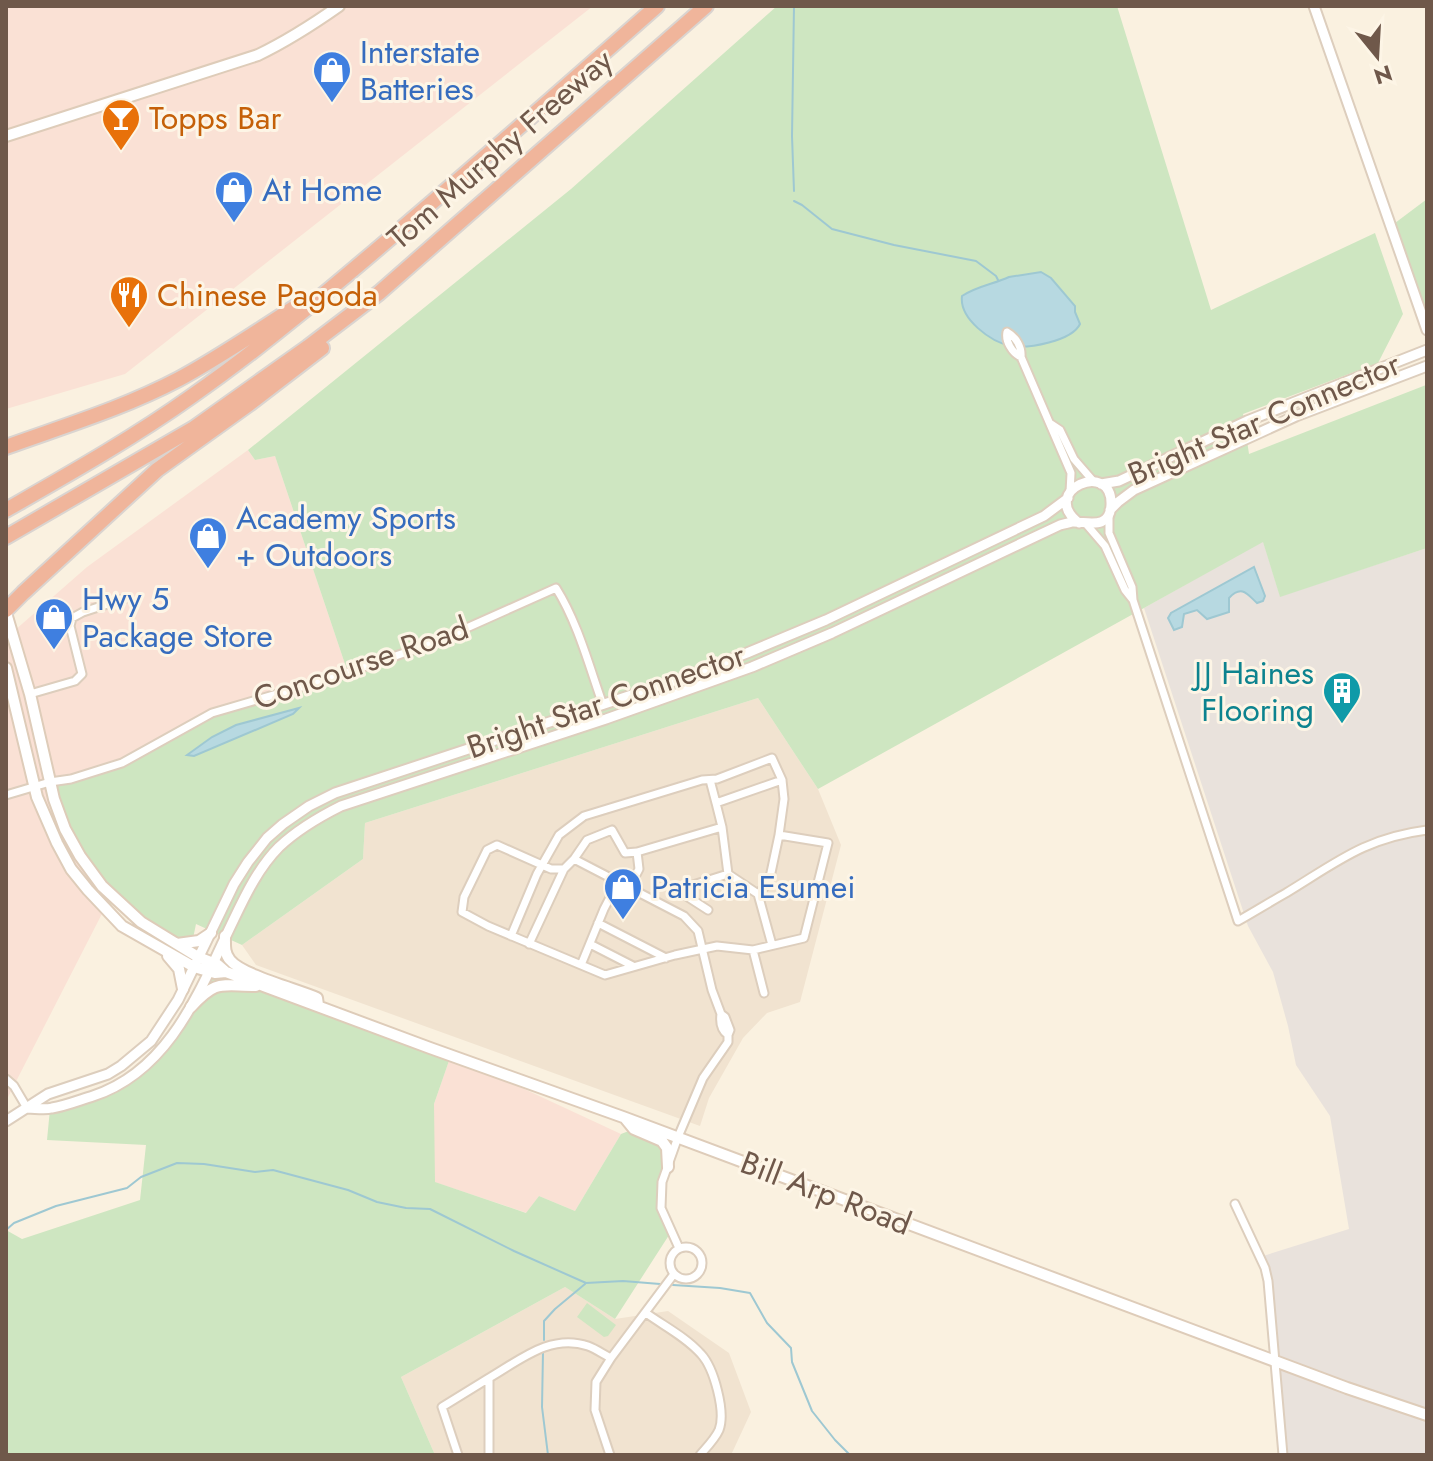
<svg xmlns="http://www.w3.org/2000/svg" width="1433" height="1461" font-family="Jost,sans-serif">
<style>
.residential{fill:#f1e3d0}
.commercial{fill:#fae1d5}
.industrial{fill:#e9e2dc}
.green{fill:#cee6c1}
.water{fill:#b7d9e1;stroke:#9ec8d2;stroke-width:2}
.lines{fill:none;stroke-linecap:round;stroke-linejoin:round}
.stream{stroke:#9ec8d2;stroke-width:2}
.minor-casing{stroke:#ddcebd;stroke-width:11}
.tertiary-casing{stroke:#ddcebd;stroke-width:13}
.secondary-casing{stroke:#deccb9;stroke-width:14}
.motorway-casing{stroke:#dad4d0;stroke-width:18}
.minor{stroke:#fff;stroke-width:7}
.tertiary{stroke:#fff;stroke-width:9}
.secondary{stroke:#fff;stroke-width:10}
.motorway{stroke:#f0b59b;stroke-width:14}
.labels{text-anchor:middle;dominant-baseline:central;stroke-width:6;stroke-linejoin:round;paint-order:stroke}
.shop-label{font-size:32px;fill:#366cbe;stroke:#fdf5e6;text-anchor:start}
.food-label{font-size:32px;fill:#c56008;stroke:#fdf5e6;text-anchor:start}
.street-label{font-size:32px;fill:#6f584a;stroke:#fdf5e6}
.culture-label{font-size:32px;fill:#0d838f;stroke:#fdf5e6;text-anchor:end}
</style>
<rect width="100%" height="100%" fill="#faf1e0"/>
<path class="residential" d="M758 698 818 789 841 845 800 1002 767 1013 743 1038 709 1098 700 1126 256 965 242 945 363 859 365 823Z
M565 1287 615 1319 668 1311 729 1353 751 1412 731 1455H435L401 1377Z"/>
<path class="commercial" d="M6 6H593L125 374 6 409Z
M248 450 255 460 275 456 348 673 58 832 108 902 6 1101V638L87 567Z
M451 1055 621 1134 575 1211 539 1196 527 1213 434 1182V1104Z"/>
<path class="industrial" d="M1263 541 1280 596 1427 548V1455H1283L1268 1281 1260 1257 1349 1229 1330 1116 1296 1065 1288 1026 1273 972 1248 926 1144 608Z"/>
<path class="green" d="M777 6H1117L1211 310 1375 233 1403 314 1378 363 1243 414 1249 454 1426 385 1427 548 1280 597 1263 542 818 789 758 698 365 823 363 859 242 945 196 924 189 958 108 902 58 831 46 787 122 763 212 713 348 673 275 456 255 460 248 450 571 189Z
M1427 199V330L1391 226Z
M208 971 226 972 451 1055 434 1104 435 1182 526 1213 539 1196 575 1211 621 1134 634 1129 667 1148 661 1208 671 1232 615 1319 565 1287 401 1377 435 1455H6V1230L22 1239 140 1200 146 1145 47 1140 50 1109 100 1094 162 1050Z
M587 1303 616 1325 608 1336 604 1337 577 1317Z"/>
<path class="water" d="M1041 272 1051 278 1075 306V312L1080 324C1072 341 1028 349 1011 346 991 342 959 319 962 296 977 286 994 284 1009 277Z
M1254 567 1265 596 1263 601 1257 603C1248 595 1242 584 1229 598V612L1207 619 1197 610 1184 614 1182 627 1174 630 1168 618 1171 613Z
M299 708 293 714 194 756 187 755 212 737 236 725Z"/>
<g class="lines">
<path class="stream" d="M794 6 792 136 794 191
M794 201 802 205 832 229 894 245 976 261 996 276 998 280
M6 1230 14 1223 56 1206 127 1188 141 1177 177 1163 204 1164 255 1172 273 1170 348 1190 377 1202 406 1208 430 1209 514 1251 586 1283 623 1281 660 1284
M673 1285 720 1288 750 1293 767 1323 791 1348 792 1362 812 1411 835 1440 850 1455
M544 1340V1321L555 1309 585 1284
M543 1352 542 1407 548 1455"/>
<defs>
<path id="minor" d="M1021 357C1012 353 1005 341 1007 332 1016 337 1022 347 1021 357L1071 473 1070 492
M1051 424 1060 430 1074 459 1094 482
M1087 525 1105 546 1125 590 1133 600 1132 587 1109 533V516
M1133 600 1238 921C1254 912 1270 902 1286 893 1337 862 1365 838 1427 830
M30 694 75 681 82 674 70 626 72 618 83 612 126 598
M710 780 716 803
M6 795 50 782 71 779 122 763 212 713 332 678 433 643 556 588C578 623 589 666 603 705
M722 827 728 874
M574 859 587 840 612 830 625 853 637 852
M629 888 639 869 637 852 722 827 716 803 782 780 784 799 779 835 828 843 804 938 753 950 717 946 675 955 605 975 488 926 462 912 464 897 487 850 497 845 551 869H564L574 859 684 916 698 931 712 990 721 1014 725 1017 730 1030 728 1035V1042L703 1078 678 1137 662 1182 661 1208 679 1248
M677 890 728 874 758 894 772 945
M677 890 708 910
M758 894 769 882 779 835
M598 923 666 958
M511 936 537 874 559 835 584 816 702 780 717 779 772 758 782 780
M529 944 564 869
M590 944 633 966
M753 950 764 993
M581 965 604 909 618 882
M721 1014C720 1021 721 1030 728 1035
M6 1079 14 1086 27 1108
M1235 1204 1265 1268 1268 1281 1283 1455
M670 1263a16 16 0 1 1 32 0a16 16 0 1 1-32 0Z
M646 1313C664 1326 686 1337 701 1354 714 1368 726 1412 719 1430 715 1439 706 1448 700 1455
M458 1455 442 1407 489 1378
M489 1455V1378C520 1360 551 1333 588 1346 596 1349 603 1354 611 1358
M610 1455 595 1410 596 1382 611 1358 674 1274"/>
<path id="tertiary" d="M1314 6 1427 330
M1101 484 1119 481 1247 421 1427 350
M1110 510 1118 502 1134 490 1296 416 1427 366
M27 1108C35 1108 44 1110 52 1108 65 1106 80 1100 93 1096 172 1070 201 987 234 919 246 894 259 867 279 847 297 830 319 817 341 806L606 719 752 667 832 633 1060 525C1063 524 1069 523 1072 522 1086 521 1110 531 1111 505 1113 458 1037 491 1079 523
M6 1121 48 1094 108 1074 121 1066 151 1041 178 1000 234 884 248 862 267 838 283 824 309 806 335 793 677 680 747 653 826 620 1044 516 1068 498"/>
<path id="secondary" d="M6 136 258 55C287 41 312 25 339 6
M6 613 30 694 54 799 65 829 80 856 102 886 141 922 198 957 218 965 226 972 430 1048 623 1117 1347 1388 1427 1415
M6 668 37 797 57 843 71 869 88 890 122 926 194 967 215 973 226 972
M225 936C225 945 224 953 230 960 242 975 296 989 317 998L318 1005
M177 944 199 941 211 933
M168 956 179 969 183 989
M191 1007C217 979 220 986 256 986
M625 1118 634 1129 662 1141 667 1148 668 1167"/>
<path id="motorway" d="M6 447C64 426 124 408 179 379 222 356 263 327 305 301
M6 510C69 474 133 438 192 396 265 345 333 287 401 229 487 156 572 81 657 6
M6 537 194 428 308 347 379 293 706 6
M6 610 23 593 157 470 249 404 322 348"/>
</defs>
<use href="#minor" class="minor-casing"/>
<use href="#tertiary" class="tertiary-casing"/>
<use href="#secondary" class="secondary-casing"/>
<use href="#motorway" class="motorway-casing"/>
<use href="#minor" class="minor"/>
<use href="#tertiary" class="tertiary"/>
<use href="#secondary" class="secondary"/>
<use href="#motorway" class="motorway"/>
</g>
<defs>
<symbol id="shop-pin" viewBox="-11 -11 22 30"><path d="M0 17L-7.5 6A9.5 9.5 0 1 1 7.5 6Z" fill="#3f7fe0" stroke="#fdf5e6"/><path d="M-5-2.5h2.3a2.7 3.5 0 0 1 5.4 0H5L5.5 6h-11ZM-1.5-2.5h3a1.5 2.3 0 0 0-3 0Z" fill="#fff"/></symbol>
<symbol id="bar-pin" viewBox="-11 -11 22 30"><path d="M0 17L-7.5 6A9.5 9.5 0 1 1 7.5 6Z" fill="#e8710a" stroke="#fdf5e6"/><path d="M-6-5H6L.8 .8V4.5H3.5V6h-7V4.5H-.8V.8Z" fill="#fff"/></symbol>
<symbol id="restaurant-pin" viewBox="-11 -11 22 30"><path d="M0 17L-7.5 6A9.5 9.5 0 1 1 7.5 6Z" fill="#e8710a" stroke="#fdf5e6"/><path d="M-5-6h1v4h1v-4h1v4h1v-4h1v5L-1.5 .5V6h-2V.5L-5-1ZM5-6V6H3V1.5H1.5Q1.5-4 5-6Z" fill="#fff"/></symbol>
<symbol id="building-pin" viewBox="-11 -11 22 30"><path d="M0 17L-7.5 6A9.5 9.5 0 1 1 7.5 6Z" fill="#0f9aa8" stroke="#fdf5e6"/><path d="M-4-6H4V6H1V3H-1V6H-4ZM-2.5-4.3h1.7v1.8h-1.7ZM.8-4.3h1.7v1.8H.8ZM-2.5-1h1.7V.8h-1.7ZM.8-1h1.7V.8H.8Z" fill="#fff"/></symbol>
</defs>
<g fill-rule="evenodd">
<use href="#shop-pin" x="310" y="48" width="44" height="60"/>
<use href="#bar-pin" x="99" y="96" width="44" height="60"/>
<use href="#shop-pin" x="212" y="168" width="44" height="60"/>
<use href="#restaurant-pin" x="107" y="273" width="44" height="60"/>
<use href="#shop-pin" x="186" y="514" width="44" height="60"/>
<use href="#shop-pin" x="32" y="595" width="44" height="60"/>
<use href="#building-pin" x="1320" y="669" width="44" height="60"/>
<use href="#shop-pin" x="601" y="865" width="44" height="60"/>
</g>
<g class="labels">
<g class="shop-label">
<text x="360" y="52">Interstate<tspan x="360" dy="37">Batteries</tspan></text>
<text x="262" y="190">At Home</text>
<text x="236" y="518">Academy Sports<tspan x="236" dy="37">+ Outdoors</tspan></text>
<text x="82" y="599">Hwy 5<tspan x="82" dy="37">Package Store</tspan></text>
<text x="651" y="887">Patricia Esumei</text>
</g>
<g class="food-label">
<text x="149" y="118">Topps Bar</text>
<text x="157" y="295">Chinese Pagoda</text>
</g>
<g class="street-label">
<text transform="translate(500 149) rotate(-41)">Tom Murphy Freeway</text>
<text transform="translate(1264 419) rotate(-23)">Bright Star Connector</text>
<text transform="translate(361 663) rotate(-19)">Concourse Road</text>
<text transform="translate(606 701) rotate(-19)">Bright Star Connector</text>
<text transform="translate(826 1193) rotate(21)">Bill Arp Road</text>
</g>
<g class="culture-label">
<text x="1314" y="673">JJ Haines<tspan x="1314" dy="37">Flooring</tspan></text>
</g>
</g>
<rect width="1433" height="1461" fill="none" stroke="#6f584a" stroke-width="16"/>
<g transform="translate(1377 56) rotate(162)" stroke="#fdf5e6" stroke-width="6" paint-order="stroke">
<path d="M0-6L14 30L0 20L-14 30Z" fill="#6f584a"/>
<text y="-12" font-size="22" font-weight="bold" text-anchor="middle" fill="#6f584a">N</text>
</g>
</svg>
